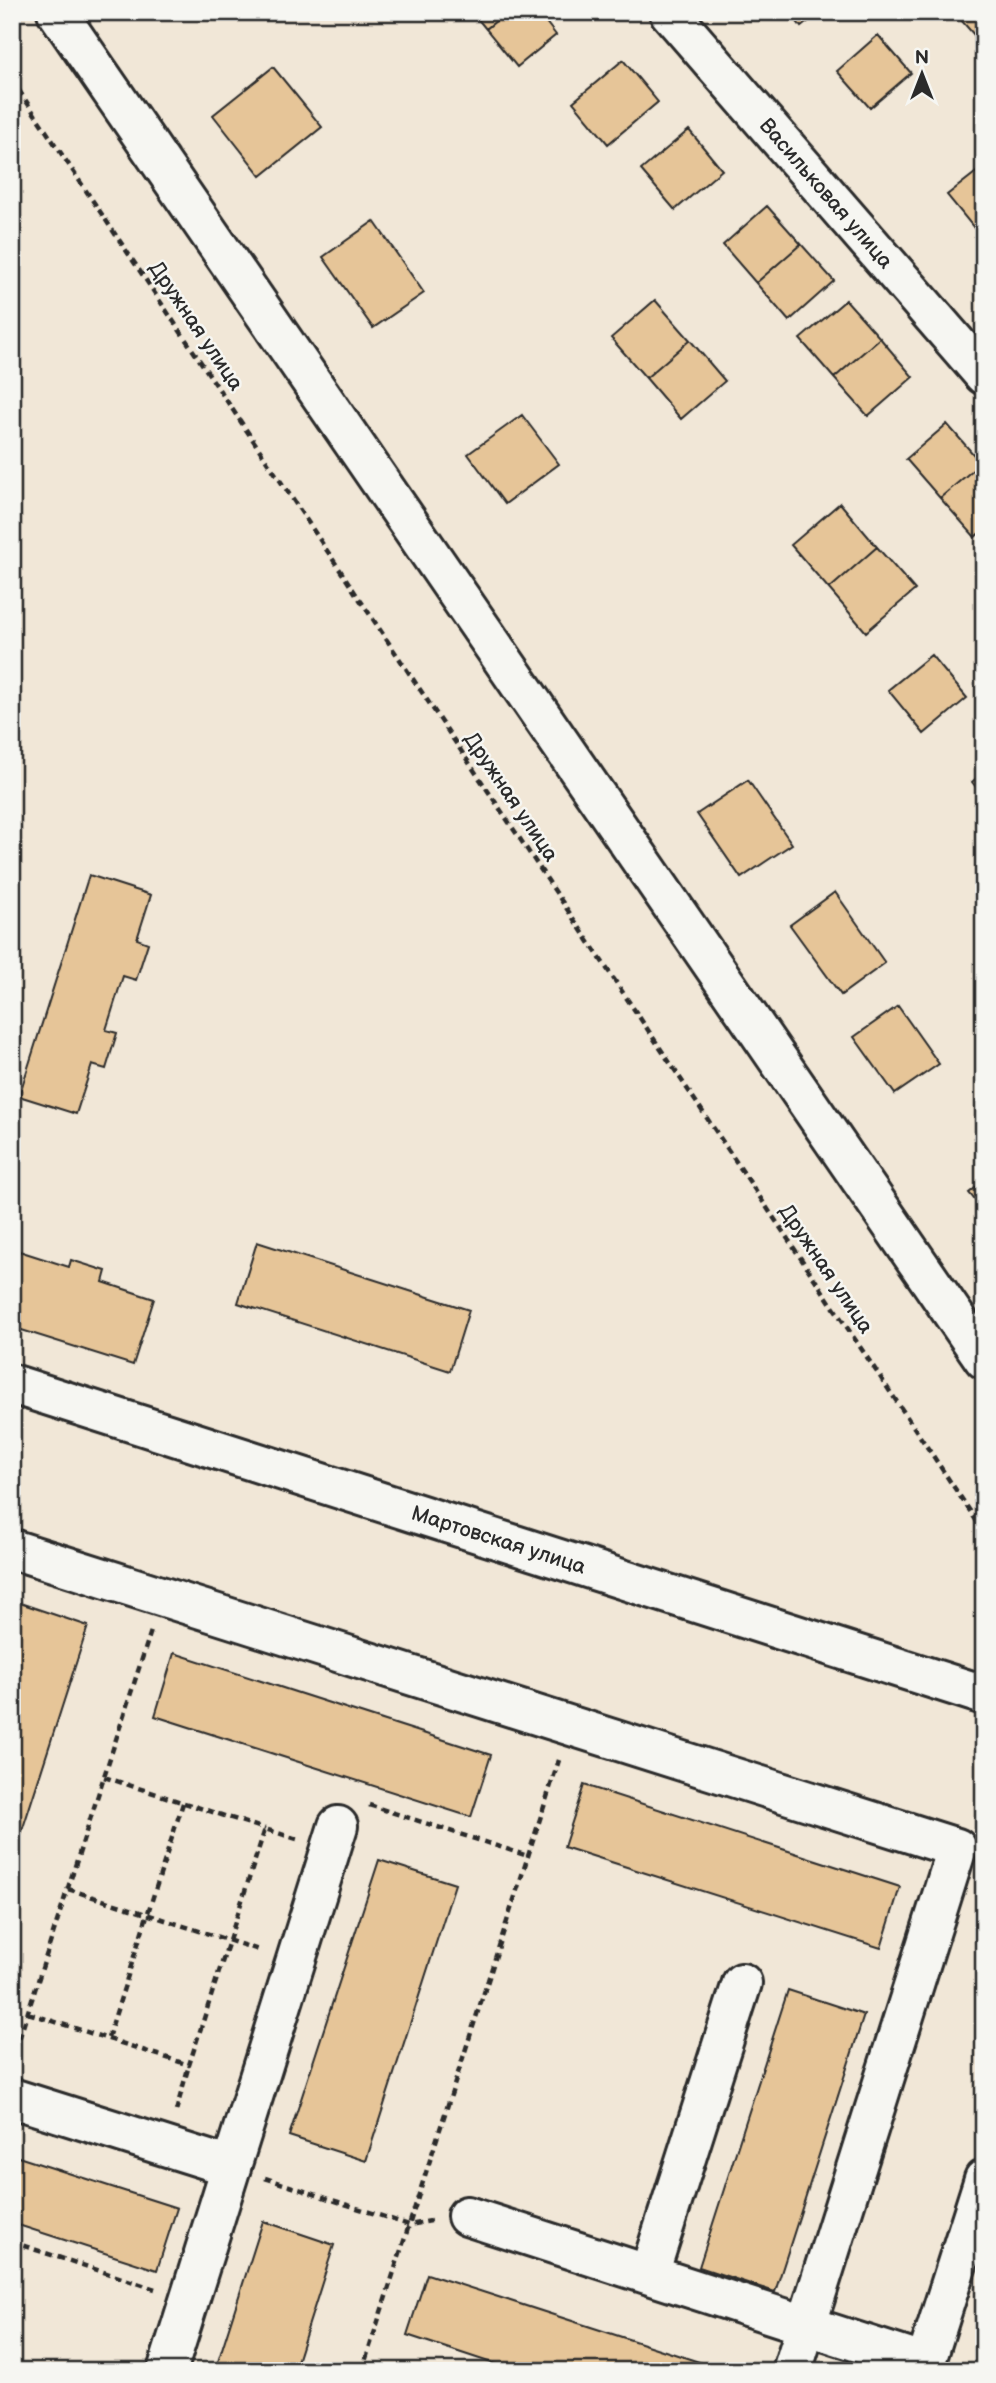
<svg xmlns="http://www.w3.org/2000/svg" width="996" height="2383" font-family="'Balsamiq Sans',sans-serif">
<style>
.building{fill:#e6c598;stroke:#2b2b2b;stroke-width:2}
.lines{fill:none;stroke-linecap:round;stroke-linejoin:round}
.minor-casing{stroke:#2b2b2b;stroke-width:44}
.path{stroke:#2b2b2b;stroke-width:4.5;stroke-dasharray:7 5;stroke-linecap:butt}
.minor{stroke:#f6f6f2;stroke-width:38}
.labels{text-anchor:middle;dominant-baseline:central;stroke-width:5;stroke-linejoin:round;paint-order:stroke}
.street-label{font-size:21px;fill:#2b2b2b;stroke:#f6f6f2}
</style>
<rect width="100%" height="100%" fill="#f1e7d7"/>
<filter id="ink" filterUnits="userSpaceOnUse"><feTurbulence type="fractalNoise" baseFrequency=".0143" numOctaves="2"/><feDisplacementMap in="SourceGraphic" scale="14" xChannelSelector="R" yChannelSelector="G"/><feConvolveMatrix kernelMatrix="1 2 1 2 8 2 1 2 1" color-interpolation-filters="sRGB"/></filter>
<g filter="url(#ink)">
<path class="building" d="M472 12H507L486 29Z
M507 12H538L556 35 517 67 486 29Z
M790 12H820L801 27Z
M954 12H984V28L975 36Z
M878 35 911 73 870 108 837 71Z
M623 60 658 102 608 144 573 102Z
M273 67 322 127 261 176 213 115Z
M689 130 722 170 675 210 641 170Z
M984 166V238L983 239 947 195Z
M767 206 801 244 756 283 723 245Z
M374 221 424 293 373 328 323 257Z
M801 244 834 281 789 321 756 283Z
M655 300 690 340 646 378 611 338Z
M846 300 880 338 834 378 800 339Z
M880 338 913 377 868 416 834 378Z
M690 340 725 381 681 419 646 378Z
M522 415 559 464 505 504 468 454Z
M947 424 981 463 940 498 906 459Z
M981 463 984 466V529L975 537 940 498Z
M840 503 877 547 829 589 791 545Z
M877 547 915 590 866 632 829 589Z
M931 655 967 698 924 734 888 690Z
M984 772V797L972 782Z
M748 780 792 844 741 878 697 814Z
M89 875 151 895 137 939 148 943 136 980 123 976 106 1030 117 1033 106 1069 92 1065 76 1114 19 1096Z
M835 892 885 963 841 995 790 925Z
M898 1006 939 1064 895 1094 854 1037Z
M984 1181V1211L969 1193Z
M12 1238 16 1240 13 1249 69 1267 71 1260 106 1271 103 1282 154 1299 133 1365 12 1327Z
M257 1242 469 1310 450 1371 238 1303Z
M17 1602 88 1626 12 1862V1617Z
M174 1653 491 1755 471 1817 155 1716Z
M584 1785 900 1887 881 1948 564 1847Z
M379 1860 455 1884 366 2161 289 2136Z
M788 1990 864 2015 775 2292 699 2267Z
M12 2155 177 2208 157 2270 12 2223Z
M263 2221 334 2245 294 2371H215Z
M427 2274 727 2371H516L407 2335Z"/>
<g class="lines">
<defs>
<g id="minor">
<path d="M57 12 984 1359"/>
<path id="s1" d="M669 12 984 375"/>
<path id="s2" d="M12 1384 984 1695"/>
<path d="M12 1549 957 1848 792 2371"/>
<path d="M12 2098 231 2167"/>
<path d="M467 2216 926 2364"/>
<path d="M649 2274 742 1983"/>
<path d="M167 2371 338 1826"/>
<path d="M923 2371 984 2179"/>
</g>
</defs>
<use href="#minor" class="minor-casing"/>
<path class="path" d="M12 80 984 1532
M104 1777 265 1829
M369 1805 528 1856
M68 1889 262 1951
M28 2013 189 2065 265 1829 297 1839
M108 2038 183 1803
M12 2061 151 1631
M176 2111 189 2065
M265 2178 409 2225 431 2221
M12 2242 155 2289
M362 2371 559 1760"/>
<use href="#minor" class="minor"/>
</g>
</g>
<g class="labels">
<g class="street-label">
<text stroke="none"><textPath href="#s1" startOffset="240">Васильковая улица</textPath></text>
<text transform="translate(196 326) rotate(56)">Дружная улица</text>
<text transform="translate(511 797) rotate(56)">Дружная улица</text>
<text transform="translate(826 1269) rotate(56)">Дружная улица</text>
<text stroke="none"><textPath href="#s2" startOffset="511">Мартовская улица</textPath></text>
</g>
</g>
<rect width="996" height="2383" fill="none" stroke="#f6f6f2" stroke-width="42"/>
<rect x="21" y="21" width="954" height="2341" fill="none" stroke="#2b2b2b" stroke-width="2.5" filter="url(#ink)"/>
<g transform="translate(922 74)" stroke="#f6f6f2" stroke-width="5" paint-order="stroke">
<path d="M0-5L12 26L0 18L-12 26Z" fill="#2b2b2b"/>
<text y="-10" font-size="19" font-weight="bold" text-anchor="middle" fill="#2b2b2b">N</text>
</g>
</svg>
